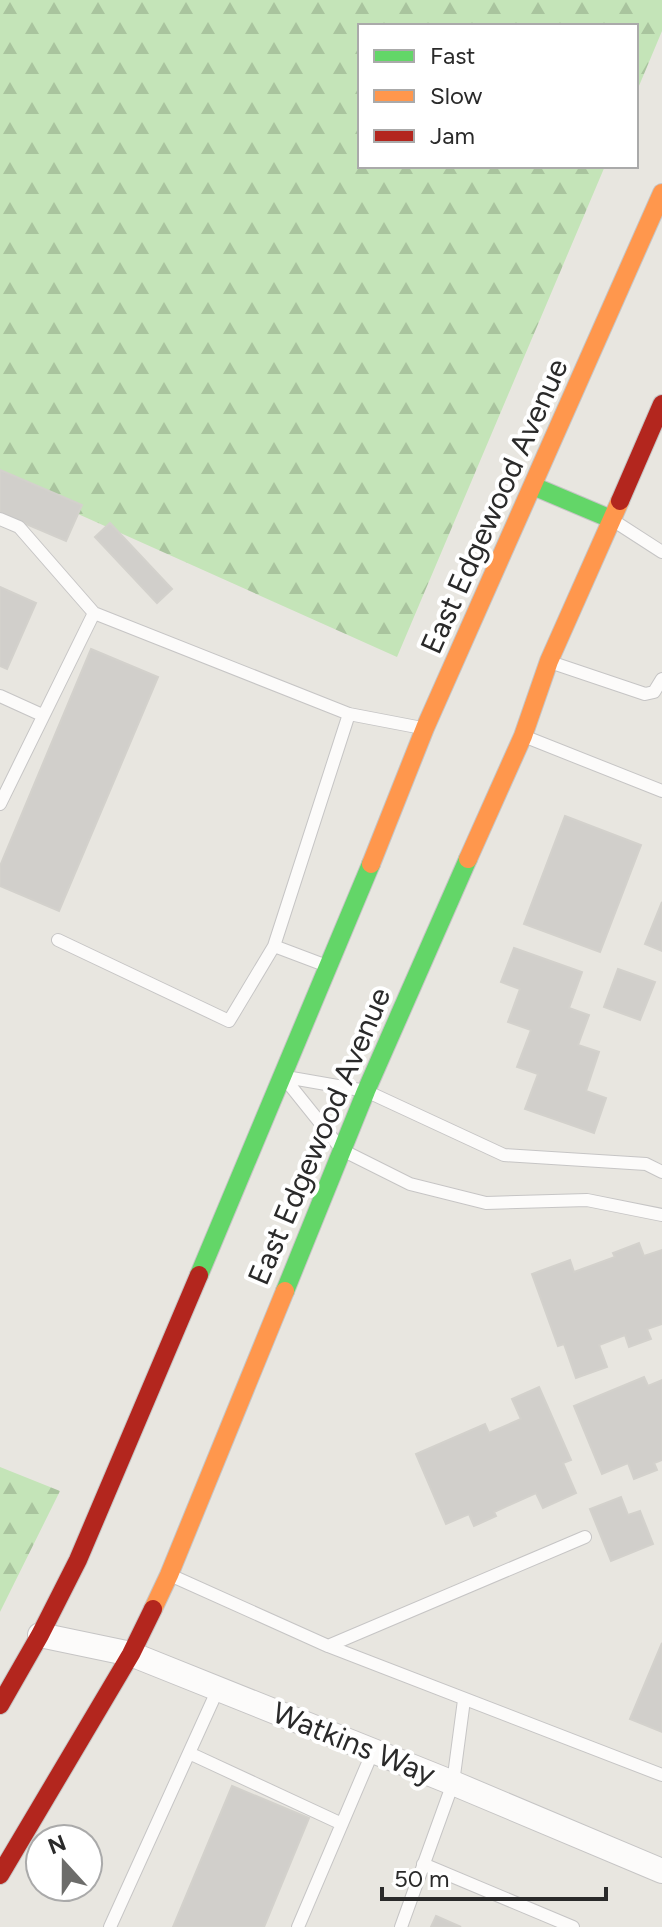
<svg xmlns="http://www.w3.org/2000/svg" width="662" height="1927" font-family="Figtree,sans-serif">
<style>
.forest{fill:url(#forest-firs)}
.building{fill:#d1cfcb;stroke:#d3d1cc;stroke-width:2}
.lines{fill:none;stroke-linecap:round;stroke-linejoin:round}
.lane-casing{stroke:#c6c5c5;stroke-width:14}
.street-casing{stroke:#c6c5c5;stroke-width:26}
.fast-casing{stroke:#c6c5c5;stroke-width:20}
.slow-casing{stroke:#c6c5c5;stroke-width:20}
.jam-casing{stroke:#c6c5c5;stroke-width:20}
.lane{stroke:#fcfbfa;stroke-width:12}
.street{stroke:#fcfbfa;stroke-width:24}
.fast{stroke:#63d668;stroke-width:18}
.slow{stroke:#ff974d;stroke-width:18}
.jam{stroke:#b3261e;stroke-width:18}
.labels{text-anchor:middle;dominant-baseline:central;stroke-width:8;stroke-linejoin:round;paint-order:stroke}
.street-label{font-size:30px;fill:#2a2a2a;stroke:#fff}
</style>
<defs>
<pattern id="forest-firs" width="22" height="20" patternUnits="userSpaceOnUse" patternTransform="scale(2)"><rect width="22" height="20" fill="#c4e4b8"/><path d="M5 1l3.5 6h-7zM16 11l3.5 6h-7z" fill="#a9c49e"/></pattern>
</defs>
<rect width="100%" height="100%" fill="#e8e6e0"/>
<path class="forest" d="M0 0H662V31L636 93V26H360V166H605L397 657 0 479Z
M0 1467 60 1491 0 1612Z"/>
<path class="building" d="M0 470 82 505 66 541 0 513Z
M110 523 172 589 157 603 95 537Z
M0 587 36 603 7 669 0 666Z
M91 649 158 677 59 911 0 886V866Z
M565 816 641 845 600 952 524 924Z
M662 902V951L645 944Z
M514 948 582 972 569 1008 589 1015 578 1045 599 1052 586 1091 606 1098 594 1133 525 1109 538 1074 517 1067 531 1030 508 1022 520 989 501 982Z
M618 969 655 982 640 1020 604 1007Z
M639 1243 644 1256 662 1250V1324L647 1329 651 1339 629 1347 625 1335 599 1345 607 1367 576 1378 564 1344 558 1346 532 1274 570 1260 574 1272 615 1257 613 1253Z
M644 1377 648 1386 662 1380V1460L654 1463 657 1470 634 1479 628 1463 602 1474 574 1406Z
M539 1387 571 1460 563 1463 576 1493 543 1508 536 1493 494 1512 496 1516 474 1526 469 1514 446 1524 416 1454 485 1424 489 1433 521 1419 512 1399Z
M621 1497 628 1515 640 1511 653 1544 611 1561 590 1509Z
M662 1643V1732L630 1719Z
M232 1786 309 1818 264 1927H173Z
M436 1916 461 1927H431Z"/>
<g class="lines">
<defs>
<path id="lane" d="M0 519 19 527 94 613 349 714 422 728
M614 521 662 552
M550 662 645 694 654 692 662 679
M0 696 42 715
M526 737 662 791
M0 804 94 613
M58 940 229 1021 274 946 349 714
M274 946 327 966
M286 1077 366 1091 504 1155 646 1164 662 1172
M285 1079 342 1150 410 1184 486 1203 587 1200 662 1215
M170 1575 328 1646 585 1537
M328 1646 662 1775
M189 1753 342 1824
M423 1864 573 1927
M110 1927 218 1689
M298 1927 373 1751
M401 1927 453 1783 464 1700"/>
<path id="street" d="M40 1635 131 1654 453 1783 662 1871"/>
<path id="fast" d="M533 486 611 519
M199 1275 371 864
M285 1291 366 1091 468 859"/>
<path id="slow" d="M468 859 523 736 549 661 620 501
M371 864 425 728 662 193
M153 1609 169 1575 285 1291"/>
<path id="jam" d="M620 501 662 404
M0 1705 40 1635 78 1560 199 1275
M0 1875 131 1654 153 1609"/>
</defs>
<use href="#lane" class="lane-casing"/>
<use href="#street" class="street-casing"/>
<use href="#fast" class="fast-casing"/>
<use href="#slow" class="slow-casing"/>
<use href="#jam" class="jam-casing"/>
<use href="#lane" class="lane"/>
<use href="#street" class="street"/>
<use href="#fast" class="fast"/>
<use href="#slow" class="slow"/>
<use href="#jam" class="jam"/>
</g>
<g class="labels">
<g class="street-label">
<text transform="translate(494 506) rotate(-66)">East Edgewood Avenue</text>
<text transform="translate(319 1136) rotate(-67)">East Edgewood Avenue</text>
<text transform="translate(354 1743) rotate(22)">Watkins Way</text>
</g>
</g>
<rect x="358" y="24" width="280" height="144" fill="#ffffff" stroke="#aaaaaa" stroke-width="2"/>
<rect x="374" y="50" width="40" height="12" fill="#63d668" stroke="#aaaaaa" stroke-width="2"/>
<text x="430" y="64" font-size="24" fill="#2a2a2a">Fast</text>
<rect x="374" y="90" width="40" height="12" fill="#ff974d" stroke="#aaaaaa" stroke-width="2"/>
<text x="430" y="104" font-size="24" fill="#2a2a2a">Slow</text>
<rect x="374" y="130" width="40" height="12" fill="#b3261e" stroke="#aaaaaa" stroke-width="2"/>
<text x="430" y="144" font-size="24" fill="#2a2a2a">Jam</text>
<g transform="translate(64 1863) rotate(339)"><circle r="38" fill="#ffffff" stroke="#aaaaaa" stroke-width="2"/>
<path d="M0-6L14 30L0 20L-14 30Z" fill="#6c6c6a"/>
<text y="-12" font-size="22" font-weight="bold" text-anchor="middle" fill="#2a2a2a">N</text>
</g>
<path d="M382 1887v12h224v-12" fill="none" stroke="#2a2a2a" stroke-width="4"/>
<text x="394" y="1887" font-size="24" fill="#2a2a2a" stroke="#ffffff" stroke-width="6" paint-order="stroke">50 m</text>
</svg>
